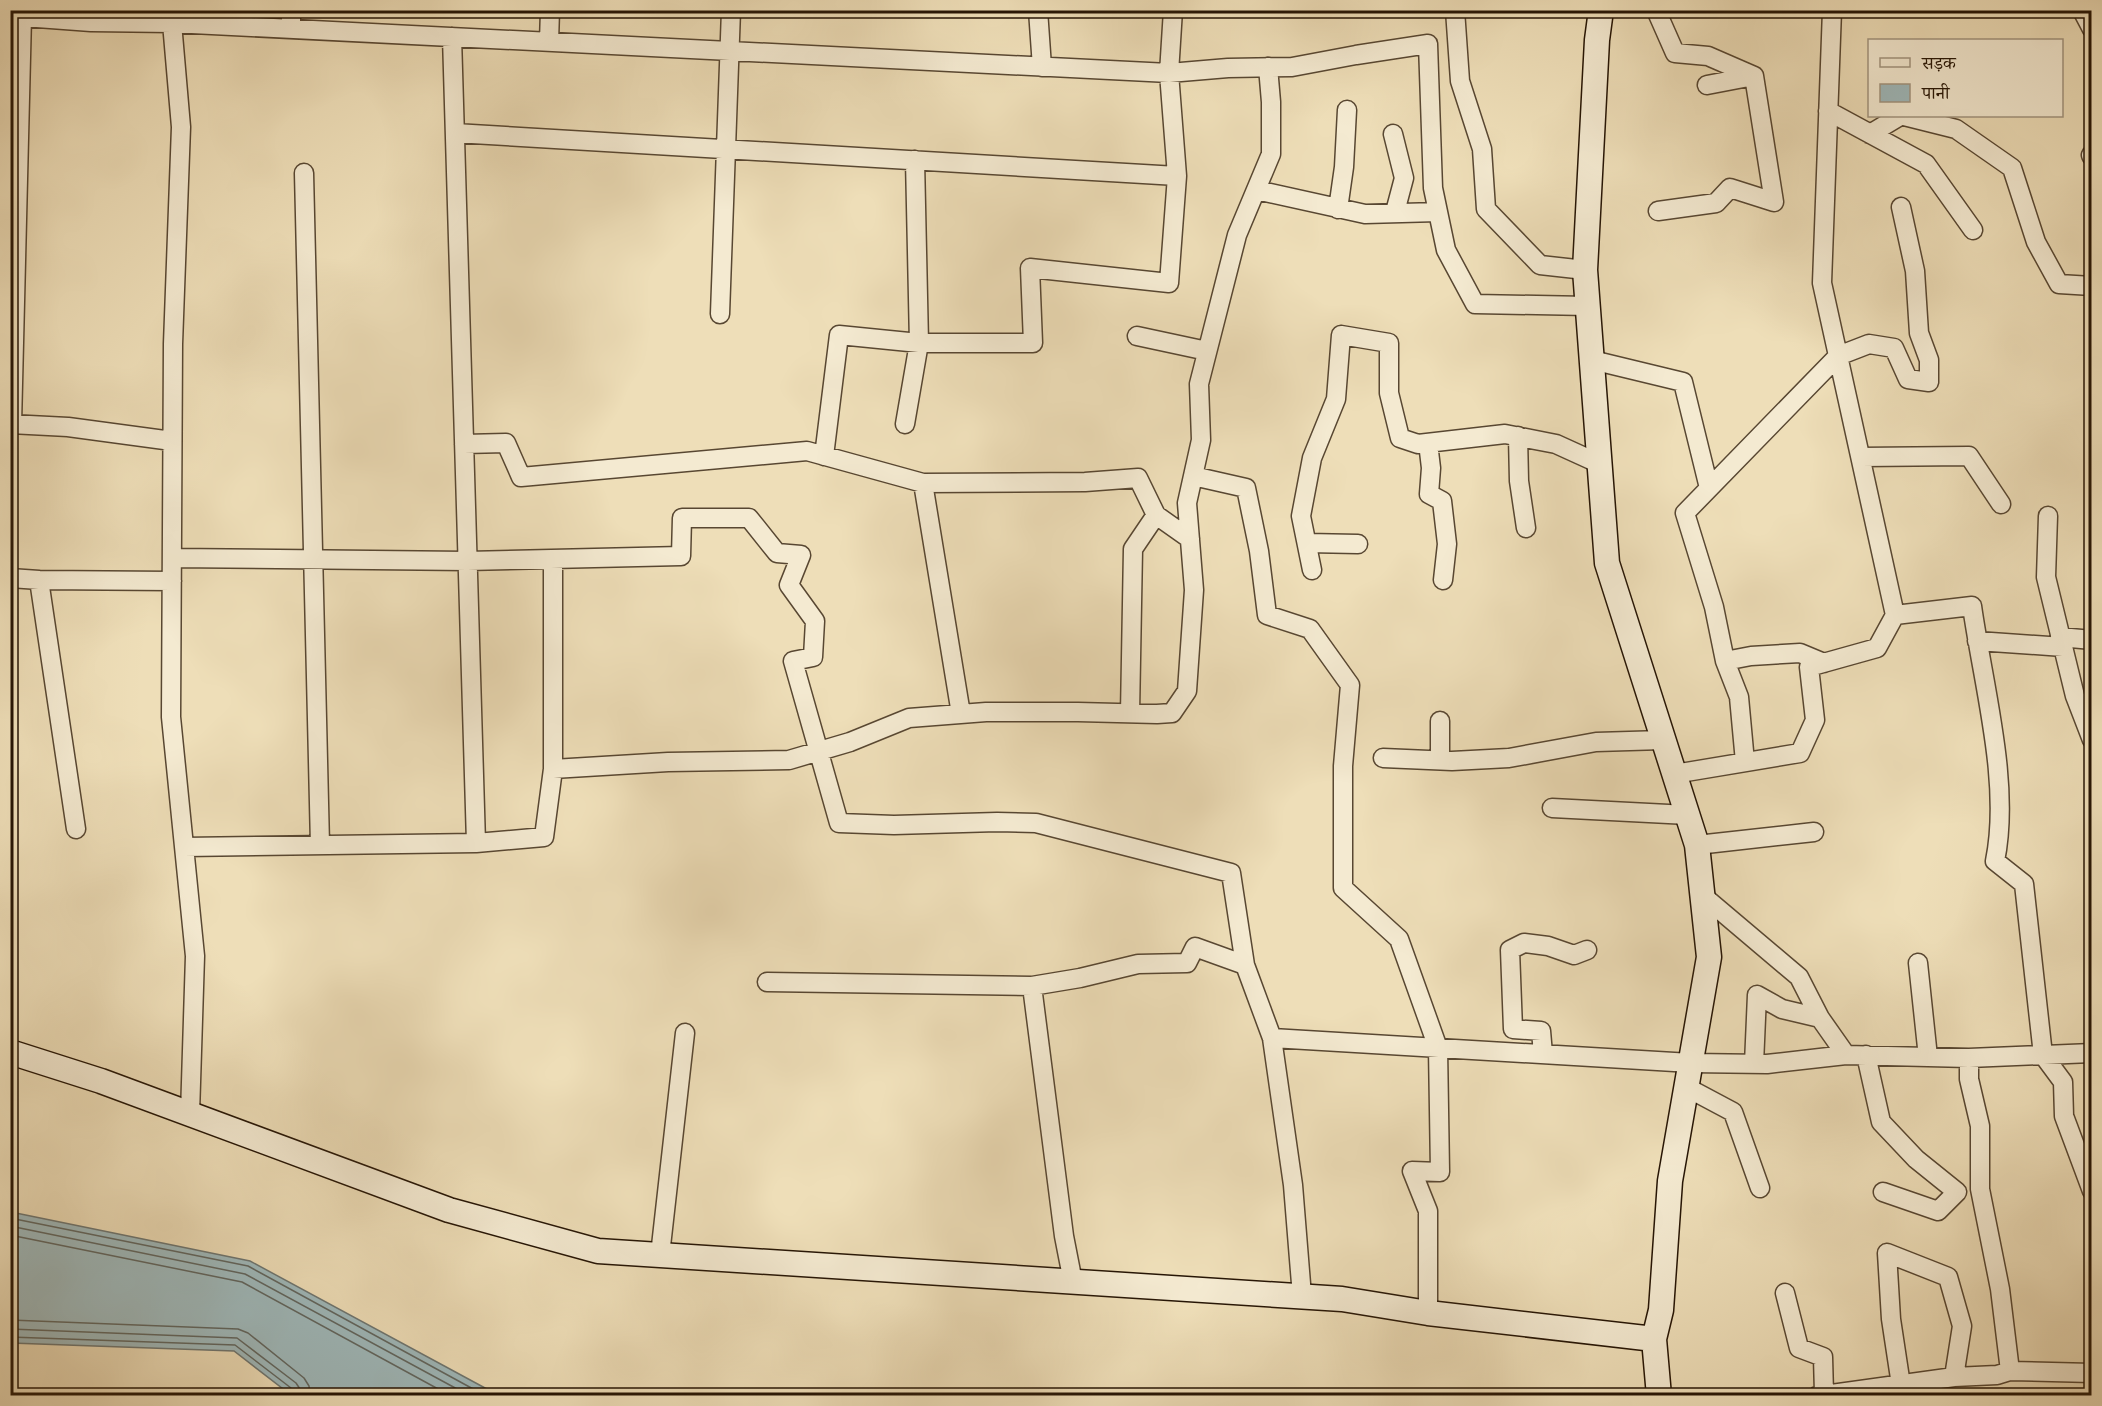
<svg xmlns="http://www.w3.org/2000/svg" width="2102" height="1406" font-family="'IM FELL French Canon','Noto Serif Devanagari',serif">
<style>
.water{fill:#9fb9bb;stroke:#6f7772;stroke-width:1.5}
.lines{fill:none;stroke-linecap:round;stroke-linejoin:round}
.shore{stroke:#626760;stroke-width:1.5}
.street-casing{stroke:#584732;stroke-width:21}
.secondary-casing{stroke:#261505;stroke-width:27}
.street{stroke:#f4ead1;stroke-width:18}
.secondary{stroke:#f4ead1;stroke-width:24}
</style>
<rect width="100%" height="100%" fill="#eedeb8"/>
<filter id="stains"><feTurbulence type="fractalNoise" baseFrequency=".00333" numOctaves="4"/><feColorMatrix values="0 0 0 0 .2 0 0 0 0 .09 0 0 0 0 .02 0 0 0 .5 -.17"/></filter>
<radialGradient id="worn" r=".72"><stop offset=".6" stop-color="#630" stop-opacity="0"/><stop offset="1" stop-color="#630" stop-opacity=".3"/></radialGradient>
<path class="water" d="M11 1212 250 1261 498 1395H291L234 1351 11 1343Z"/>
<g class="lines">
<path class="shore" d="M10 1218 248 1266 486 1396
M10 1226 245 1274 470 1396
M10 1235 242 1282 451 1396
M10 1320 238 1329 248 1333 304 1378 309 1386 310 1396
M10 1329 237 1338 296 1383 300 1389 301 1396
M10 1337 235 1345 291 1388 294 1396"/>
<defs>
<path id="street" d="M291 10V29
M1038 10 1042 67
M1455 10 1460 81 1482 149 1486 209 1540 265 1585 270
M1656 10 1675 53 1708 56 1754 76 1774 202 1730 188 1716 203 1658 211
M2082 10 2092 29
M10 16 91 22 172 23 181 127 173 344 171 717 195 956 190 1114
M172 23 1169 73 1228 68 1292 67 1356 55 1428 44 1433 188 1446 250 1475 304 1588 306
M549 42 550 10
M1707 85 1754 76
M1828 111 1926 164 1973 230
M1904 116 1956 129 2012 168 2036 242 2059 284 2092 286
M455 133 1177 176
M1393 134 1404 178 1395 212
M1870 134 1900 116
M2091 155 2092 157
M304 173 320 845
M1256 190 1365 214 1438 212
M1338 209 1344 167 1347 110
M720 314 731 10
M1137 336 1207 351
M1592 360 1683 382 1709 488
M10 424 68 427 172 441
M12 424 22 16
M905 424 919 343 915 160
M1518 436 1519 481 1526 528
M1428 443 1431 468 1429 494 1442 501 1447 544 1443 580
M464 444 506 443 521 477 807 451 923 483 1085 482 1138 478 1156 515 1133 549 1130 713
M824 456 839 335 919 343H1033L1030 268 1169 283 1177 176 1169 73 1173 10
M1861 457 1969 456 2001 504
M1193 476 1246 488 1259 551 1267 615 1310 629 1350 685 1343 766V888L1399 939 1438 1048 1440 1172 1412 1171 1428 1211V1313
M923 483 961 714
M1156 515 1190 539
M2048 516 2046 577 2075 696 2092 740
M1307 543 1358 544
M172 558 467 561 681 556 682 518H749L777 553 801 555 789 585 815 621 813 657 793 661 839 823 894 825 997 822 1036 823 1231 873 1245 965 1272 1038 1293 1185 1302 1296
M553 559V769
M1312 570 1301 516 1312 458 1336 399 1341 335 1389 343V393L1400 438 1418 444 1505 434 1556 444 1600 464
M10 578 39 580
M1895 615 1972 606C1983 685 2011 783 1995 861L2024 884 2043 1055 2063 1082 2064 1116 2092 1191
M2060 637 2092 640
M1977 641 2063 647
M1725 661 1714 607 1685 513 1838 356 1869 344 1894 348 1908 379 1929 382V360L1919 333 1915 271 1901 207
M1383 758 1452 761 1509 758 1596 742 1663 740
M1440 760V721
M1745 762 1739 697 1725 661 1751 656 1800 653 1824 663
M1674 774 1800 753 1815 720 1809 667 1877 648 1895 615 1822 283 1832 10
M1552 808 1688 815
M76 829 39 580 172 581
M476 843 544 837 553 769 668 762 789 760 850 742 909 718 986 712H1078L1157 714 1172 713 1187 691 1194 590 1187 503 1201 440 1199 384 1237 235 1271 154V102L1268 67
M1697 845 1814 832
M184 847 476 843 452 37
M1702 895 1799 977 1820 1018
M1918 963 1928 1057
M767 982 1032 986 1080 978 1138 964 1187 963 1195 947 1245 965
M1032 986 1064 1236 1073 1282
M1272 1038 1691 1063 1767 1064 1846 1055 1969 1058V1079L1980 1126V1189L2000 1289 2010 1371 1997 1375 1954 1377 1817 1396
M1543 1054 1541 1031 1513 1029 1510 950 1524 943 1548 946 1574 955 1587 950
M1866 1055 1881 1122 1916 1159 1957 1192 1938 1211 1883 1192
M1969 1058 2092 1053
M1754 1064 1757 995 1782 1009 1820 1018 1846 1055
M1686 1087 1733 1112 1760 1188
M660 1255 685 1033
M1785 1293 1799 1348 1823 1357 1824 1394
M2010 1371 2092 1373
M1901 1385 1891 1319 1887 1253 1948 1277 1962 1326 1954 1377"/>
<path id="secondary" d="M1601 10 1597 40 1585 270 1607 563 1697 845 1709 957 1670 1181 1661 1310 1654 1339 1659 1396
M10 1052 101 1081 449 1210 598 1251 1342 1299 1428 1313 1654 1339"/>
</defs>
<use href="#street" class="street-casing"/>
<use href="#secondary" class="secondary-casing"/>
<use href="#street" class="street"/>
<use href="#secondary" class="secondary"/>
</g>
<rect width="2102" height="1406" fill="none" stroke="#eedeb8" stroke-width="36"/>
<rect x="12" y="12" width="2078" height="1382" fill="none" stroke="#261505" stroke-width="3"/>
<rect x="18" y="18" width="2066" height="1370" fill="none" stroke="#261505" stroke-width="1.5"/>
<rect x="1868" y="39" width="195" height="78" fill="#f4ead1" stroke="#a2957f" stroke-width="1.5"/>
<rect x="1880" y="58" width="30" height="9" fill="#f4ead1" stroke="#a2957f" stroke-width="1.5"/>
<text x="1922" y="69" font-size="18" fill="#261505">सड़क</text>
<rect x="1880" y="84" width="30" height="18" fill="#9fb9bb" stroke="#a2957f" stroke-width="1.5"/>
<text x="1922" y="99" font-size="18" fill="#261505">पानी</text>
<rect width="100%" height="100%" filter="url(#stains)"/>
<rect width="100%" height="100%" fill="url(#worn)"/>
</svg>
